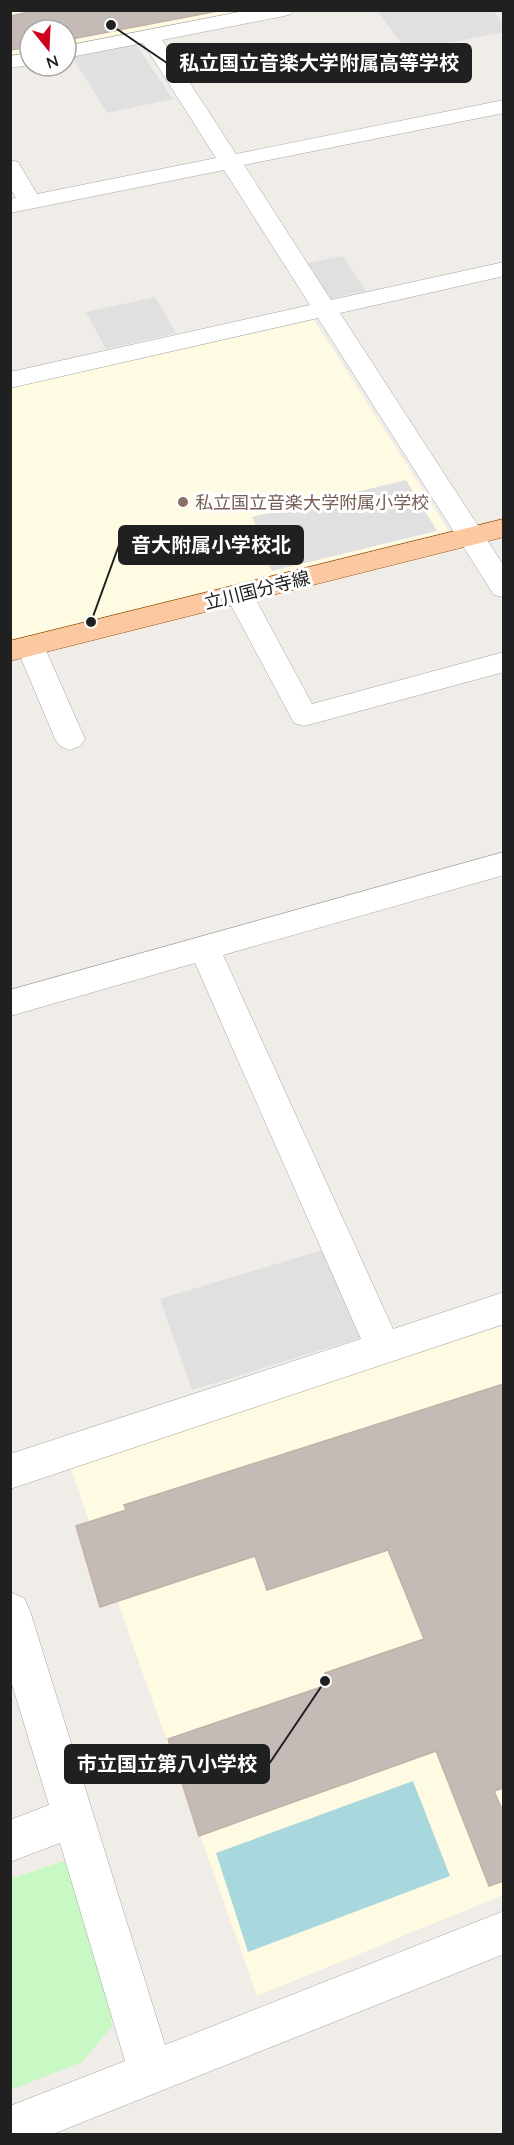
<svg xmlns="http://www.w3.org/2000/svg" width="514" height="2145" font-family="Quicksand,'Noto Sans JP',sans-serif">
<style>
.education{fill:#fffbe2}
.park{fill:#c8f9c5}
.parking{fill:#e0e0e0}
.water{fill:#a8d8dd}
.building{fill:#c5bbb6;stroke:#c2b1a9;stroke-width:1.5}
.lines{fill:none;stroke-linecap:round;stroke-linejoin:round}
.minor-casing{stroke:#a4a4a4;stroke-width:1}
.major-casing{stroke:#9b5402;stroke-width:1}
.minor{fill:#fff;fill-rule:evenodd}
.major{fill:#fbc8a1;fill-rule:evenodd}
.education-dot{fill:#8d6e63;stroke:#fff;stroke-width:2}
.labels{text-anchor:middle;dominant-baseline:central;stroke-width:6;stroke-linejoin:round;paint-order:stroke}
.education-label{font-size:18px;fill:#785e54;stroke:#fff;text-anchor:start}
.street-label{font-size:18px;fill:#202020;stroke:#fff}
.leader{fill:none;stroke:#202020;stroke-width:2}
.callout-dot{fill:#202020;stroke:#fff;stroke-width:2}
.callout{fill:#202020;stroke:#202020;stroke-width:2}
.callout-label{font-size:20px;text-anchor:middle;font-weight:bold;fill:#fff}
</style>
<rect width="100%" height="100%" fill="#f0ece7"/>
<path class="education" d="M11 11H270L66 49V30H30V56L11 59Z
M314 320 449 531 11 640 10 387Z
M503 1326V1895L257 1996 70 1467Z"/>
<path class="park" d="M67 1860 107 1991 112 2026 82 2062 11 2090 10 1879Z"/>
<path class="parking" d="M377 11H493L503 23V32L407 51Z
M135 43 173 99 107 113 71 55Z
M343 256 366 291 329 299 307 263Z
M155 297 176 333 106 349 86 312Z
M406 480 437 531 272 571 265 558 243 563 230 538 259 532 252 517Z
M326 1249 363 1337 192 1390 160 1299Z"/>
<path class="water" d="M413 1781 450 1876 248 1952 216 1853Z"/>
<path class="building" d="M38 10H223L66 40V30H30V47L10 50V16Z
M503 1384 504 1788 494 1791 504 1814V1881L489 1886 436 1751 199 1836 168 1739 330 1684 325 1673 424 1639 388 1550 267 1590 255 1556 100 1607 76 1526 126 1510 124 1505Z"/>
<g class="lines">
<defs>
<path id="minor" d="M249 10H294L291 14 284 16 162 40 236 154 504 100V113L244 165 331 300 504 262V276L340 313 504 566V597L494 595 318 318 10 388V372L310 305 224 170 10 213V199L16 198 10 188V160L18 162 37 194 216 158 143 43 66 58V46Z
M30 53V65L10 68V56Z
M239 585 249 587 312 704 504 652V672L304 726 294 723 225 594 229 587Z
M30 636 40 639 44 646 85 739 80 746 70 750 60 746 55 739 16 646 20 639Z
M504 852V875L223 955 393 1329 504 1292V1324L10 1489V1454L361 1339 195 963 10 1016V990Z
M10 1592 24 1598 30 1611 165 2045 504 1911V1954L53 2134H10V2106L125 2061 60 1843 10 1862V1820L49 1805 10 1678Z"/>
<path id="major" d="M504 519V537L10 661V641Z"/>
</defs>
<use href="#minor" class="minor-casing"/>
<use href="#major" class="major-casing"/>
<use href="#minor" class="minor"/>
<use href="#major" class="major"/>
</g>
<circle class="education-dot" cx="183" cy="502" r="6"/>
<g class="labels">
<g class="education-label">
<text x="195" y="502">私立国立音楽大学附属小学校</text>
</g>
<g class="street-label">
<text transform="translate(257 590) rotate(-14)">立川国分寺線</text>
</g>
</g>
<path class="leader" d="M111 25L167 63M91 622L119 545M325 1681L269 1764"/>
<g class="callout-dot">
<circle cx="111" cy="25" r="6"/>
<circle cx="91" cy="622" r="6"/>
<circle cx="325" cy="1681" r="6"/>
</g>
<g class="callout">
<rect x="167" y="44" width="304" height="38" rx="6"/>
<rect x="119" y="526" width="184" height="38" rx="6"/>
<rect x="65" y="1745" width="204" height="38" rx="6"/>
</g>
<g class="callout-label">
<text x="319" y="70">私立国立音楽大学附属高等学校</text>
<text x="211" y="552">音大附属小学校北</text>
<text x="167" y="1771">市立国立第八小学校</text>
</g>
<rect width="514" height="2145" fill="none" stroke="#202020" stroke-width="24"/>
<g transform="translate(48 48) rotate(162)"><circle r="28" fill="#ffffff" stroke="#a6a6a6" stroke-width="1.5"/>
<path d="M0-4.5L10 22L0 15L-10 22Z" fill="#ce021d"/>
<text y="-9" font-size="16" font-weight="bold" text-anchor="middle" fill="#202020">N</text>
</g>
</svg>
